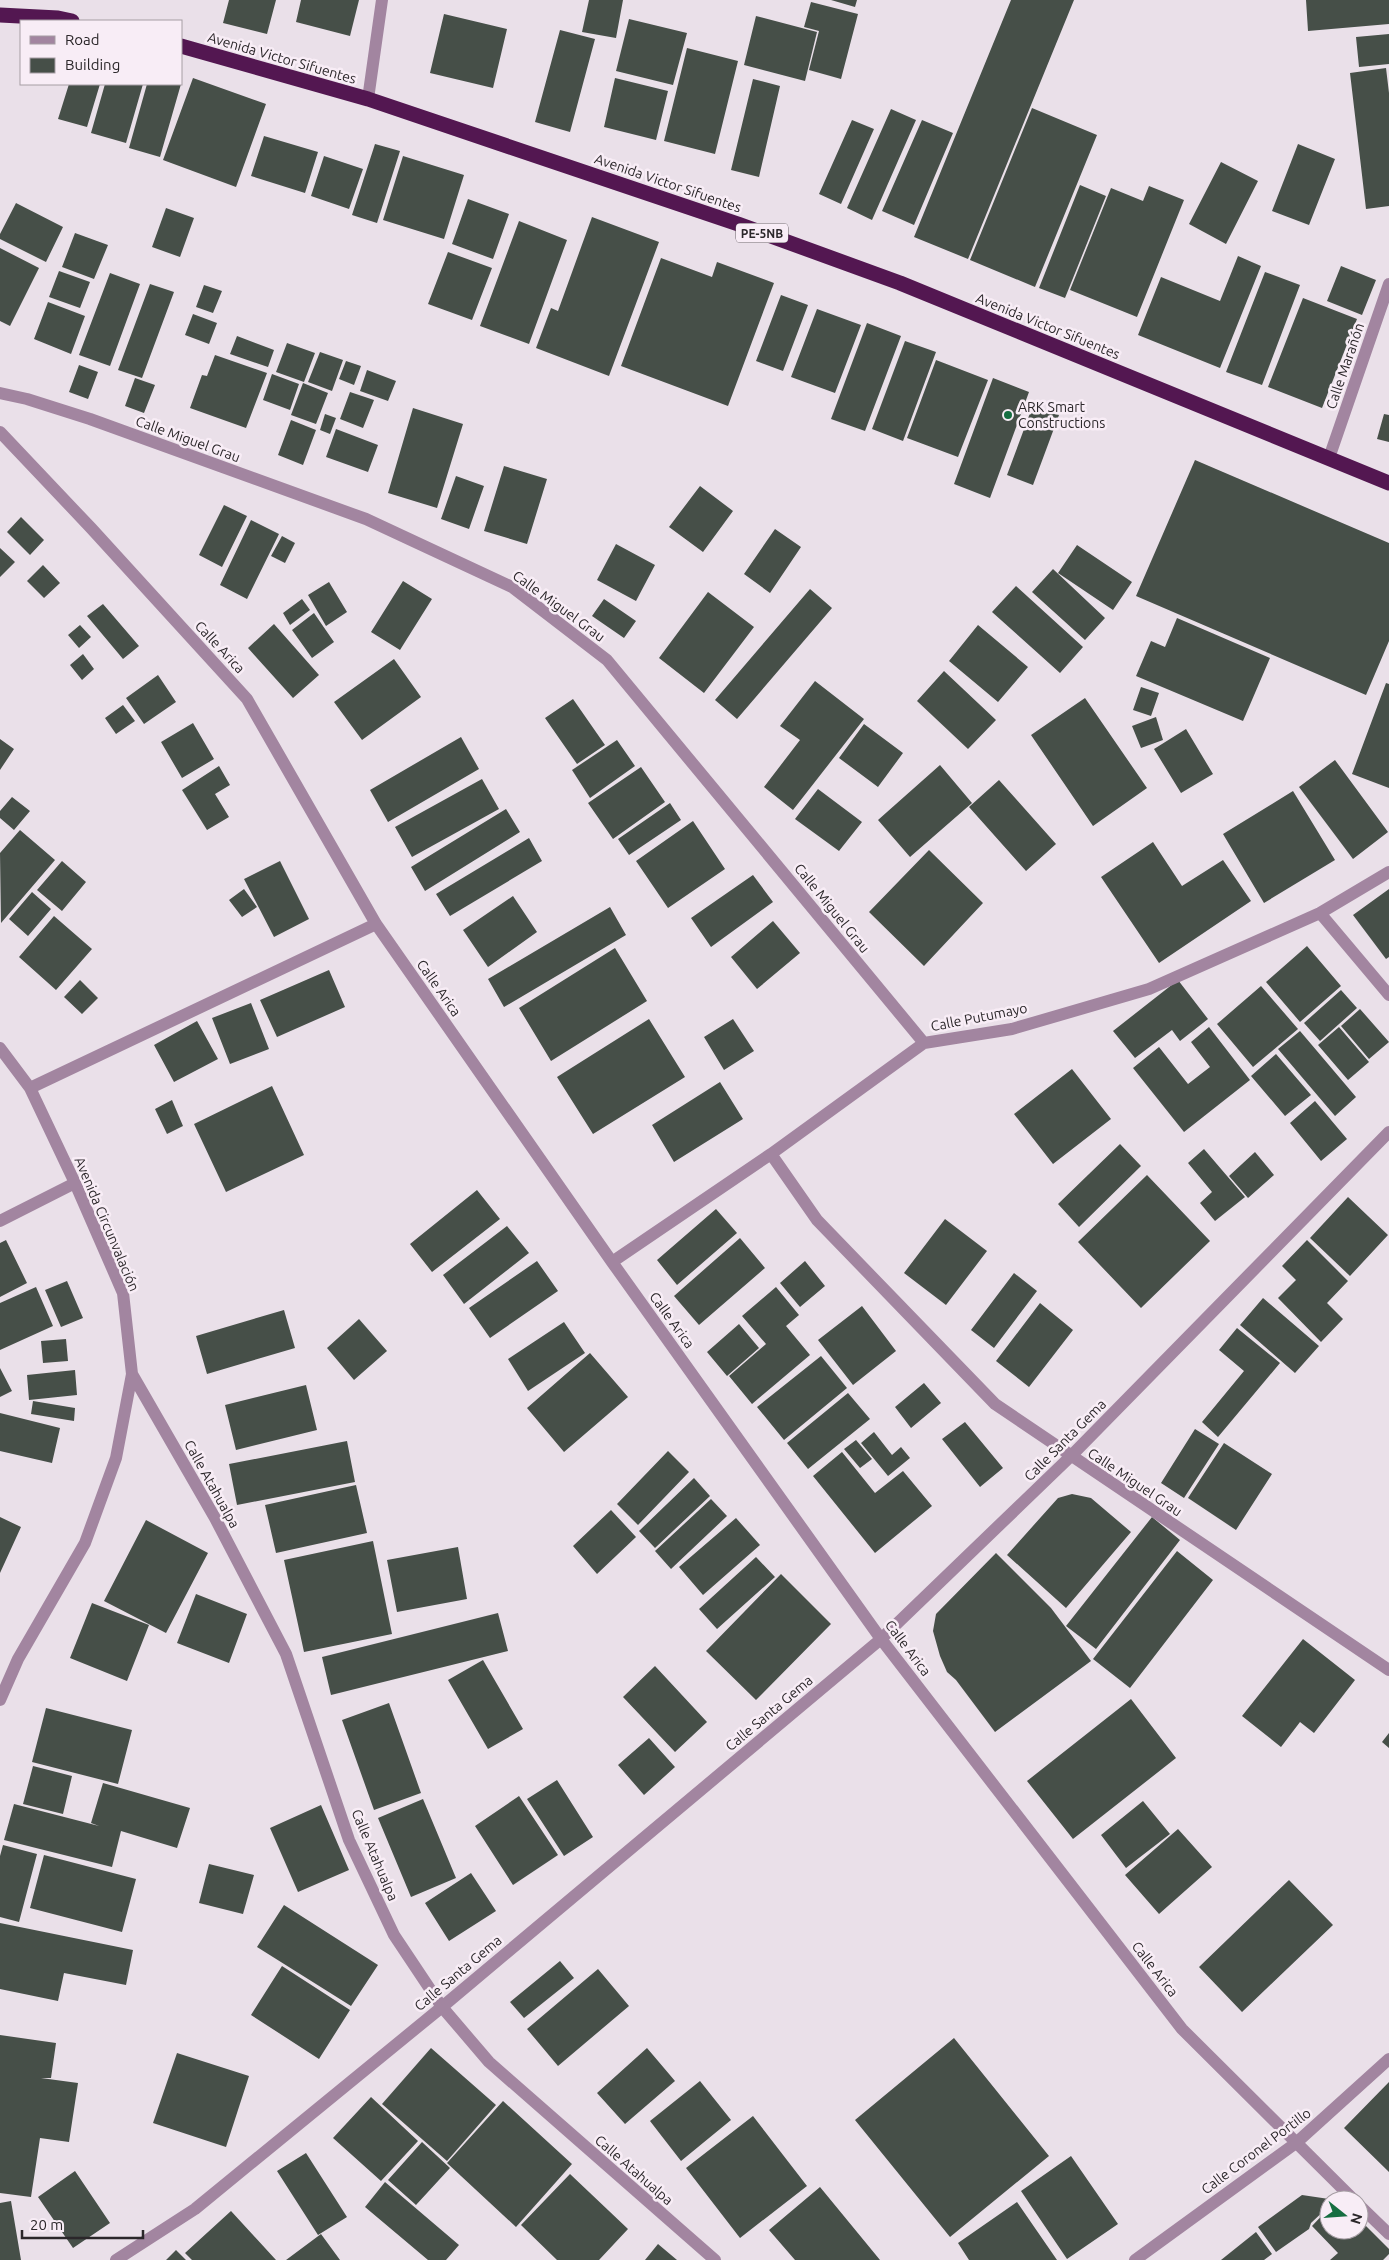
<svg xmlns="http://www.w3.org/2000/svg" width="1389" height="2260" font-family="Ubuntu,sans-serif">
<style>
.building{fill:#464f48}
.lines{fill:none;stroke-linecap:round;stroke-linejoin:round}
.minor{stroke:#a285a0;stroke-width:12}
.highway{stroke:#531751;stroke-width:15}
.poi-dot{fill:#166e41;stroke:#f8edf6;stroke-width:2}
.labels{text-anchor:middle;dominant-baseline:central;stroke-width:5;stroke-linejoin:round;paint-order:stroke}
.shield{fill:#f8edf6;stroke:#686267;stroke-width:1}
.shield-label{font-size:12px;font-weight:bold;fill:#2b272a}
.street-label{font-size:14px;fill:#2b272a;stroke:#f8edf6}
.poi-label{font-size:14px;fill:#2b272a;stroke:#f8edf6;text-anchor:start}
</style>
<rect width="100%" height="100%" fill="#eae0e9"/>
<path class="building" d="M229 0H276L267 34 223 23Z
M301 0H359L350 36 296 22Z
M589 0H623L616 38 582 32Z
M831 0H857L855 7Z
M1011 0H1074L968 259 914 237Z
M1306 0H1389V24L1308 31Z
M811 2 858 14 841 79 809 70 819 31 804 27Z
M444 14 507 29 493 88 430 73Z
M756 16 817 32 805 81 744 65Z
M629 19 687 33 673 85 616 71Z
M560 30 595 39 570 132 535 122Z
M1389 34V64L1359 67 1356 37Z
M687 48 738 61 715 154 664 141Z
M1386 68 1389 93V206L1366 209 1350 73Z
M193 78 266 104 236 187 163 160Z
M615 78 668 91 656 140 604 127Z
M753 79 780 86 759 177 731 170Z
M69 84H100L87 127 58 119Z
M105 84H143L126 143 91 133Z
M147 84H181L160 157 129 148Z
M1032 108 1097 135 1035 287 970 260Z
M891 109 916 120 872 220 847 208Z
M852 120 874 129 841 204 819 194Z
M922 120 953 133 914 225 882 211Z
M264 136 318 152 305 193 251 176Z
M375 144 400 151 377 223 352 215Z
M1298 144 1335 159 1309 225 1272 211Z
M324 156 363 169 349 209 311 196Z
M403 156 464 175 444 239 383 220Z
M1221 162 1258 181 1226 244 1189 224Z
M1080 185 1106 196 1065 298 1039 288Z
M1149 186 1184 200 1137 317 1070 290 1111 188 1143 201Z
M468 199 509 214 493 259 452 244Z
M16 203 63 227 46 262 0 239V234Z
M166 208 194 218 180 257 152 247Z
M592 217 659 242 609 376 536 348 551 308 558 311Z
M519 221 567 240 529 344 480 326Z
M75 233 108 245 94 279 62 267Z
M0 248 39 268 10 326 0 321Z
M448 252 492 268 472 320 428 304Z
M1238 256 1261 266 1220 368 1138 335 1161 277 1220 301Z
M661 258 712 277 717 262 774 283 728 406 621 366Z
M1341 266 1376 280 1362 315 1327 301Z
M59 271 90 282 80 308 49 297Z
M1265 272 1300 285 1262 385 1226 372Z
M110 273 140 284 110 366 79 355Z
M150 284 174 292 142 378 118 370Z
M204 285 222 291 213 313 196 307Z
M781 295 808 305 783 371 756 361Z
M1303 298 1357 319 1322 408 1268 387Z
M48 302 85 316 71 354 34 339Z
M817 309 861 325 835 393 791 377Z
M193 314 217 323 209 344 185 335Z
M867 323 901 336 865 431 831 419Z
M237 336 274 350 268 367 230 354Z
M905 341 936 352 903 441 872 429Z
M287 343 315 353 304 382 276 372Z
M320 352 343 360 332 391 308 382Z
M215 355 267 373 246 428 190 408 202 375 207 376Z
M936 360 988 380 958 457 907 438Z
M346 361 361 366 354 385 339 379Z
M79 365 98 372 88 399 69 392Z
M367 370 396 381 388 401 360 391Z
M272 374 299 384 290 410 263 400Z
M135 378 155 385 144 413 125 406Z
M993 378 1029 392 990 498 954 484Z
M303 383 328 393 316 424 291 415Z
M350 392 374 400 363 428 340 419Z
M1033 405 1059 415 1033 485 1007 475Z
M413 408 463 424 437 508 388 493Z
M325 414 336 418 330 434 320 430Z
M1384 414 1389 415V442L1377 439Z
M291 420 316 430 303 465 278 455Z
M336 429 378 445 368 472 326 457Z
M1195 460 1389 543V641L1366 695 1136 596Z
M504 466 547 479 527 544 484 531Z
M456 476 484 486 469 529 441 519Z
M700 486 733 511 703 552 669 527Z
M224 505 247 516 222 567 199 555Z
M21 517 44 540 30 555 7 532Z
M251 520 279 534 247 599 220 585Z
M775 529 801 547 770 593 744 574Z
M282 536 295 543 285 563 271 556Z
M616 544 655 565 636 601 597 580Z
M1077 545 1132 582 1113 610 1058 573Z
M0 548 15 562 0 577Z
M43 565 60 583 44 598 27 581Z
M1053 569 1105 618 1085 640 1032 592Z
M403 581 432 599 400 650 371 632Z
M329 582 347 612 326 626 308 595Z
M1016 586 1083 647 1060 673 992 612Z
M810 589 832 608 737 719 715 700Z
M708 592 754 627 704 693 659 658Z
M302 599 310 610 290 625 283 613Z
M604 599 636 621 624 638 592 616Z
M103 604 139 646 123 659 87 616Z
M314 613 334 642 312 658 292 630Z
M1177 618 1270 658 1243 721 1136 676 1151 641 1165 647Z
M274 624 319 675 293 698 248 648Z
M80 625 91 637 79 648 68 635Z
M978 625 1028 667 998 702 949 661Z
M83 654 94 669 82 680 70 665Z
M394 659 421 697 362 740 334 702Z
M944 671 996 720 968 749 917 701Z
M158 675 176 702 144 724 126 698Z
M815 681 864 719 793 810 764 787 800 740 780 726Z
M1386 683 1389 684V788L1352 774Z
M1141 687 1159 693 1151 716 1133 710Z
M1085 698 1147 788 1093 826 1031 735Z
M573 699 605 745 577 764 545 718Z
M123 705 135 721 116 734 105 718Z
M1156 717 1163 740 1141 748 1132 726Z
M193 723 214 759 182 778 161 742Z
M864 724 903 753 878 787 839 758Z
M1186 729 1213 774 1181 793 1154 749Z
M461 737 479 769 388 822 370 790Z
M0 739 14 749 0 770Z
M617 740 635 766 590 798 572 770Z
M1335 760 1388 832 1353 859 1299 787Z
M940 765 972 803 910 857 878 820Z
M219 766 230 785 215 794 229 817 207 830 182 790Z
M641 767 665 802 613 839 588 803Z
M482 779 499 809 412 857 395 827Z
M999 780 1056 844 1026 871 969 807Z
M818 789 862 822 839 851 795 819Z
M1293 791 1335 860 1264 903 1223 834Z
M12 797 30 811 14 830 0 818V811Z
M670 803 681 820 629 855 618 839Z
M506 809 520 832 425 891 411 867Z
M693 821 725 869 668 908 636 861Z
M20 830 55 860 1 923 0 853Z
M529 838 542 861 450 916 436 894Z
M1153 842 1182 886 1223 860 1251 901 1159 963 1101 877Z
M929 850 983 903 924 966 869 912Z
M62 861 86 882 62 911 37 890Z
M280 861 309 919 274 937 244 879Z
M753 875 773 902 711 947 691 918Z
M244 889 257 907 242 917 229 900Z
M1389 889V957L1386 959 1353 915Z
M32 892 51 909 28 936 9 919Z
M513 896 537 932 488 967 463 930Z
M610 907 626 935 504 1007 488 979Z
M54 916 92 949 56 990 19 957Z
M773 921 800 953 757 989 731 957Z
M1307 946 1341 986 1300 1022 1266 982Z
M615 948 647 1001 551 1061 519 1008Z
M329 970 345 1007 277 1037 260 1000Z
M80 980 98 998 82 1014 64 997Z
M1178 980 1208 1019 1180 1041 1172 1030 1135 1058 1113 1031Z
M1261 986 1298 1029 1253 1067 1217 1024Z
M1341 990 1357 1008 1320 1041 1304 1023Z
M251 1003 269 1049 230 1064 212 1018Z
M1360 1009 1389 1042 1369 1059 1341 1026Z
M649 1019 685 1077 593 1134 557 1077Z
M733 1019 754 1051 724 1070 704 1037Z
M197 1021 218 1059 174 1082 154 1045Z
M1209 1027 1250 1080 1184 1132 1133 1068 1159 1047 1188 1084 1210 1067 1191 1042Z
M1339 1027 1369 1062 1348 1080 1318 1045Z
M1300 1031 1356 1097 1335 1116 1278 1049Z
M1276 1054 1311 1095 1285 1116 1251 1076Z
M1072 1069 1111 1119 1053 1164 1014 1114Z
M720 1082 743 1119 674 1162 652 1125Z
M272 1086 304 1155 226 1192 194 1124Z
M172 1100 183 1126 167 1134 155 1109Z
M1315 1101 1347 1139 1321 1161 1290 1123Z
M1120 1144 1141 1166 1079 1227 1058 1204Z
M1204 1149 1245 1197 1215 1221 1200 1203 1212 1192 1188 1163Z
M1255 1152 1274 1175 1248 1198 1229 1176Z
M1147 1175 1210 1241 1141 1308 1078 1242Z
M477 1190 500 1219 432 1272 410 1244Z
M1348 1197 1388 1235 1350 1276 1310 1238Z
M716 1209 737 1233 677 1285 657 1260Z
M945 1219 987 1251 946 1305 904 1273Z
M507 1226 529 1253 464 1304 443 1275Z
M740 1238 765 1268 699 1325 674 1296Z
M6 1240 27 1283 0 1297V1243Z
M1307 1240 1348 1281 1327 1303 1343 1319 1321 1342 1278 1298 1296 1280 1282 1266Z
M537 1261 558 1291 490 1338 469 1308Z
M805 1261 825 1286 800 1307 780 1283Z
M1014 1273 1037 1291 994 1348 971 1330Z
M67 1281 83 1318 61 1327 45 1290Z
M36 1287 53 1326 0 1350V1303Z
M776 1287 799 1315 786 1326 810 1355 752 1404 729 1376 766 1344 742 1316Z
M1263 1298 1319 1346 1295 1373 1240 1325Z
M1040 1303 1073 1330 1029 1387 996 1361Z
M862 1306 896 1351 853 1385 818 1340Z
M284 1310 295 1348 207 1374 196 1336Z
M359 1319 387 1351 354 1380 327 1348Z
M564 1322 585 1353 528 1391 508 1359Z
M739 1324 759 1348 727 1376 707 1352Z
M1237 1328 1280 1363 1218 1437 1202 1422 1244 1371 1219 1350Z
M66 1339 68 1361 43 1363 41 1341Z
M590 1353 628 1397 564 1452 527 1408Z
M821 1356 847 1388 784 1440 757 1407Z
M0 1368 12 1391 0 1397Z
M75 1370 77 1395 29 1400 27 1375Z
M924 1383 941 1403 911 1428 895 1407Z
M306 1385 317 1430 236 1450 225 1405Z
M848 1393 870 1419 808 1469 787 1443Z
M33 1401 75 1408 74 1421 31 1414Z
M0 1413 60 1428 52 1463 0 1451Z
M965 1422 1003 1468 980 1487 942 1439Z
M1195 1429 1219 1444 1184 1498 1161 1483Z
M874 1432 892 1455 901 1447 910 1458 888 1476 861 1443Z
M856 1440 872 1459 860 1468 844 1449Z
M347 1441 355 1482 237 1505 229 1464Z
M1224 1443 1272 1474 1236 1530 1188 1498Z
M668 1451 689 1472 638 1525 617 1504Z
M842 1452 875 1493 903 1471 932 1506 875 1553 813 1476Z
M694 1478 710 1496 655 1548 639 1531Z
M356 1485 367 1533 276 1553 265 1505Z
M1072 1494 1091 1498 1131 1532 1066 1608 1007 1555 1058 1498Z
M711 1499 727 1516 671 1569 655 1551Z
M611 1510 636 1537 597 1574 573 1546Z
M0 1517 21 1527 0 1573Z
M1152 1517 1180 1540 1096 1649 1066 1626Z
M736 1518 760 1545 703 1595 679 1567Z
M146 1520 208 1553 166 1633 104 1601Z
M373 1541 392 1634 304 1652 284 1560Z
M458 1547 467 1599 397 1612 387 1560Z
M1177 1551 1213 1580 1130 1688 1093 1659Z
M996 1553 1051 1608 1091 1661 995 1732 956 1680 947 1672 940 1656 933 1631 936 1614Z
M756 1557 775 1577 717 1629 699 1609Z
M781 1574 831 1624 756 1700 706 1651Z
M196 1594 247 1614 229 1663 177 1643Z
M92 1603 149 1625 127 1681 70 1658Z
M498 1613 508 1651 331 1695 322 1657Z
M1303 1639 1355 1680 1314 1733 1300 1722 1281 1747 1242 1716Z
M483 1660 523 1729 488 1749 448 1680Z
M655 1666 707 1722 675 1752 623 1697Z
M1131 1699 1176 1758 1073 1839 1027 1781Z
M389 1703 421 1793 374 1810 342 1720Z
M46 1708 132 1730 118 1784 32 1762Z
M1389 1733V1748L1382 1742Z
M649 1738 675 1767 644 1795 618 1765Z
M33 1766 72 1776 63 1814 23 1804Z
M557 1780 593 1837 564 1856 527 1799Z
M103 1783 190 1808 177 1848 121 1831 112 1867 4 1840 14 1804 99 1826 91 1823Z
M519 1796 558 1855 513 1885 475 1826Z
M423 1799 456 1878 411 1897 378 1818Z
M1143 1801 1170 1834 1126 1868 1101 1835Z
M321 1805 349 1870 298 1892 270 1828Z
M1178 1829 1212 1867 1159 1914 1125 1875Z
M3 1845 37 1854 19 1922 0 1917V1856Z
M44 1855 136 1879 122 1932 30 1908Z
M209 1864 254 1875 243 1914 199 1903Z
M471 1873 496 1911 449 1941 425 1903Z
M1289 1880 1333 1925 1242 2012 1199 1967Z
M284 1905 378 1965 351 2006 257 1947Z
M0 1923 133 1950 126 1985 64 1973 58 2001 0 1989Z
M560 1961 574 1978 524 2018 510 2002Z
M282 1966 350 2010 319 2059 251 2015Z
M598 1969 629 2006 558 2066 527 2029Z
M0 2035 56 2043 51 2078H41L78 2083 69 2142 40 2138 31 2197 0 2193Z
M954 2038 1049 2156 950 2237 855 2120Z
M431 2048 496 2105 447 2161 382 2104Z
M647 2048 675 2081 625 2124 597 2093Z
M177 2053 249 2076 226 2147 153 2123Z
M700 2081 731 2120 681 2161 650 2121Z
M1389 2082V2172L1344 2128Z
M371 2097 418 2141 381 2181 333 2138Z
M503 2101 572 2164 516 2227 447 2163Z
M753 2116 807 2186 740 2238 686 2168Z
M422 2142 450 2168 416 2205 388 2180Z
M306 2153 347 2217 318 2235 277 2171Z
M1071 2156 1118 2224 1067 2259 1021 2191Z
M75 2171 110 2223 73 2248 38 2197Z
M570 2174 628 2229 599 2260H557L521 2225Z
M385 2182 459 2245 446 2260H428L365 2207Z
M820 2187 880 2260H795L769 2230Z
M1302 2195 1329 2199V2206L1311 2223 1309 2229 1276 2252 1258 2227Z
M11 2201 21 2260H0V2203Z
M1017 2202 1057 2260H969L958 2243Z
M1329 2208V2230H1359V2219L1389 2249V2254L1383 2260H1330L1338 2253 1312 2226Z
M231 2211 276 2260H192L185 2253Z
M1256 2232 1272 2254 1264 2260H1221Z
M321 2234 340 2260H286Z
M658 2244 677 2260H645Z
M176 2250 186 2260H166Z"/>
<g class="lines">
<path class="minor" d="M368 99 382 0
M0 393 27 399 90 419 366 519 512 587 607 660 924 1043
M0 432 91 528 247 699 376 924 612 1262 881 1639 1182 2029 1354 2200
M1329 458 1389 284
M1320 913 1389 995
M0 1048 30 1088 75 1183 123 1293 132 1374 116 1458 85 1543 18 1659 0 1700
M30 1088 376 924
M771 1154 817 1220 995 1404 1389 1670
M0 1221 75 1183
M612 1262 771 1154 924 1043 1012 1029 1149 989 1320 913 1389 872
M132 1374 215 1518 286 1654 349 1840 394 1935 442 2007 489 2062 715 2260
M1359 2205 1389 2234
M116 2260 195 2209 442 2007 881 1639 1071 1456 1389 1132
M1135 2260 1296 2143 1389 2059"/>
<path class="highway" d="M0 15 58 18 72 21
M181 46 368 99 738 224 900 283 1389 483"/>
</g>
<circle class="poi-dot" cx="1008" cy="415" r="5"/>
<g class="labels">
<rect class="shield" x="736" y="223.5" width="52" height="19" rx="4"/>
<g class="shield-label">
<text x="762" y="233">PE-5NB</text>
</g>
<g class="street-label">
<text transform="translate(282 58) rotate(16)">Avenida Victor Sifuentes</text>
<text transform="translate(668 183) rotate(19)">Avenida Victor Sifuentes</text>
<text transform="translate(1048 326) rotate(22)">Avenida Victor Sifuentes</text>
<text transform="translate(1345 366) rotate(-71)">Calle Marañón</text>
<text transform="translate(188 439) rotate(20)">Calle Miguel Grau</text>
<text transform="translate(559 606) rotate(36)">Calle Miguel Grau</text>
<text transform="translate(220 647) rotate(47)">Calle Arica</text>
<text transform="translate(832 908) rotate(51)">Calle Miguel Grau</text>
<text transform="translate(439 988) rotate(55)">Calle Arica</text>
<text transform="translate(979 1017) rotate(-11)">Calle Putumayo</text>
<text transform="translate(107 1224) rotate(67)">Avenida Circunvalación</text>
<text transform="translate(672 1320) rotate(54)">Calle Arica</text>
<text transform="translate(1065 1440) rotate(-45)">Calle Santa Gema</text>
<text transform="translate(1135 1482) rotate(34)">Calle Miguel Grau</text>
<text transform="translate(212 1484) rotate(61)">Calle Atahualpa</text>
<text transform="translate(908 1648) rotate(53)">Calle Arica</text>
<text transform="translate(769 1713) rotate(-40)">Calle Santa Gema</text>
<text transform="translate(375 1855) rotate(67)">Calle Atahualpa</text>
<text transform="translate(1155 1969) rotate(52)">Calle Arica</text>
<text transform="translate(458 1973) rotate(-40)">Calle Santa Gema</text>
<text transform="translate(1256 2151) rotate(-37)">Calle Coronel Portillo</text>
<text transform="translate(634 2170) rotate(41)">Calle Atahualpa</text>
</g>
<g class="poi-label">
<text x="1018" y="407">ARK Smart<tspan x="1018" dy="16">Constructions</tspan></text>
</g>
</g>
<rect x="20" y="20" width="162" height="65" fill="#f8edf6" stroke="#a69ea4"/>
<rect x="30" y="36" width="25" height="8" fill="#a285a0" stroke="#a69ea4"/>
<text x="65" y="45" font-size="15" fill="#2b272a">Road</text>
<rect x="30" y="58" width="25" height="15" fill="#464f48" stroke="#a69ea4"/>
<text x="65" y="70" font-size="15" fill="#2b272a">Building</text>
<g transform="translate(1344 2215) rotate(107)"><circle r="24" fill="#f8edf6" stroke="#a69ea4"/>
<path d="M0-4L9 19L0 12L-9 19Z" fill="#166e41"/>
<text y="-8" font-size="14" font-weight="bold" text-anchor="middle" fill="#2b272a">N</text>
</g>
<path d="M22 2230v8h121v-8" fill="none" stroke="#2b272a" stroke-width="2.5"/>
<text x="30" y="2230" font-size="15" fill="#2b272a" stroke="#f8edf6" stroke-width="4" paint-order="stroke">20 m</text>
</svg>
